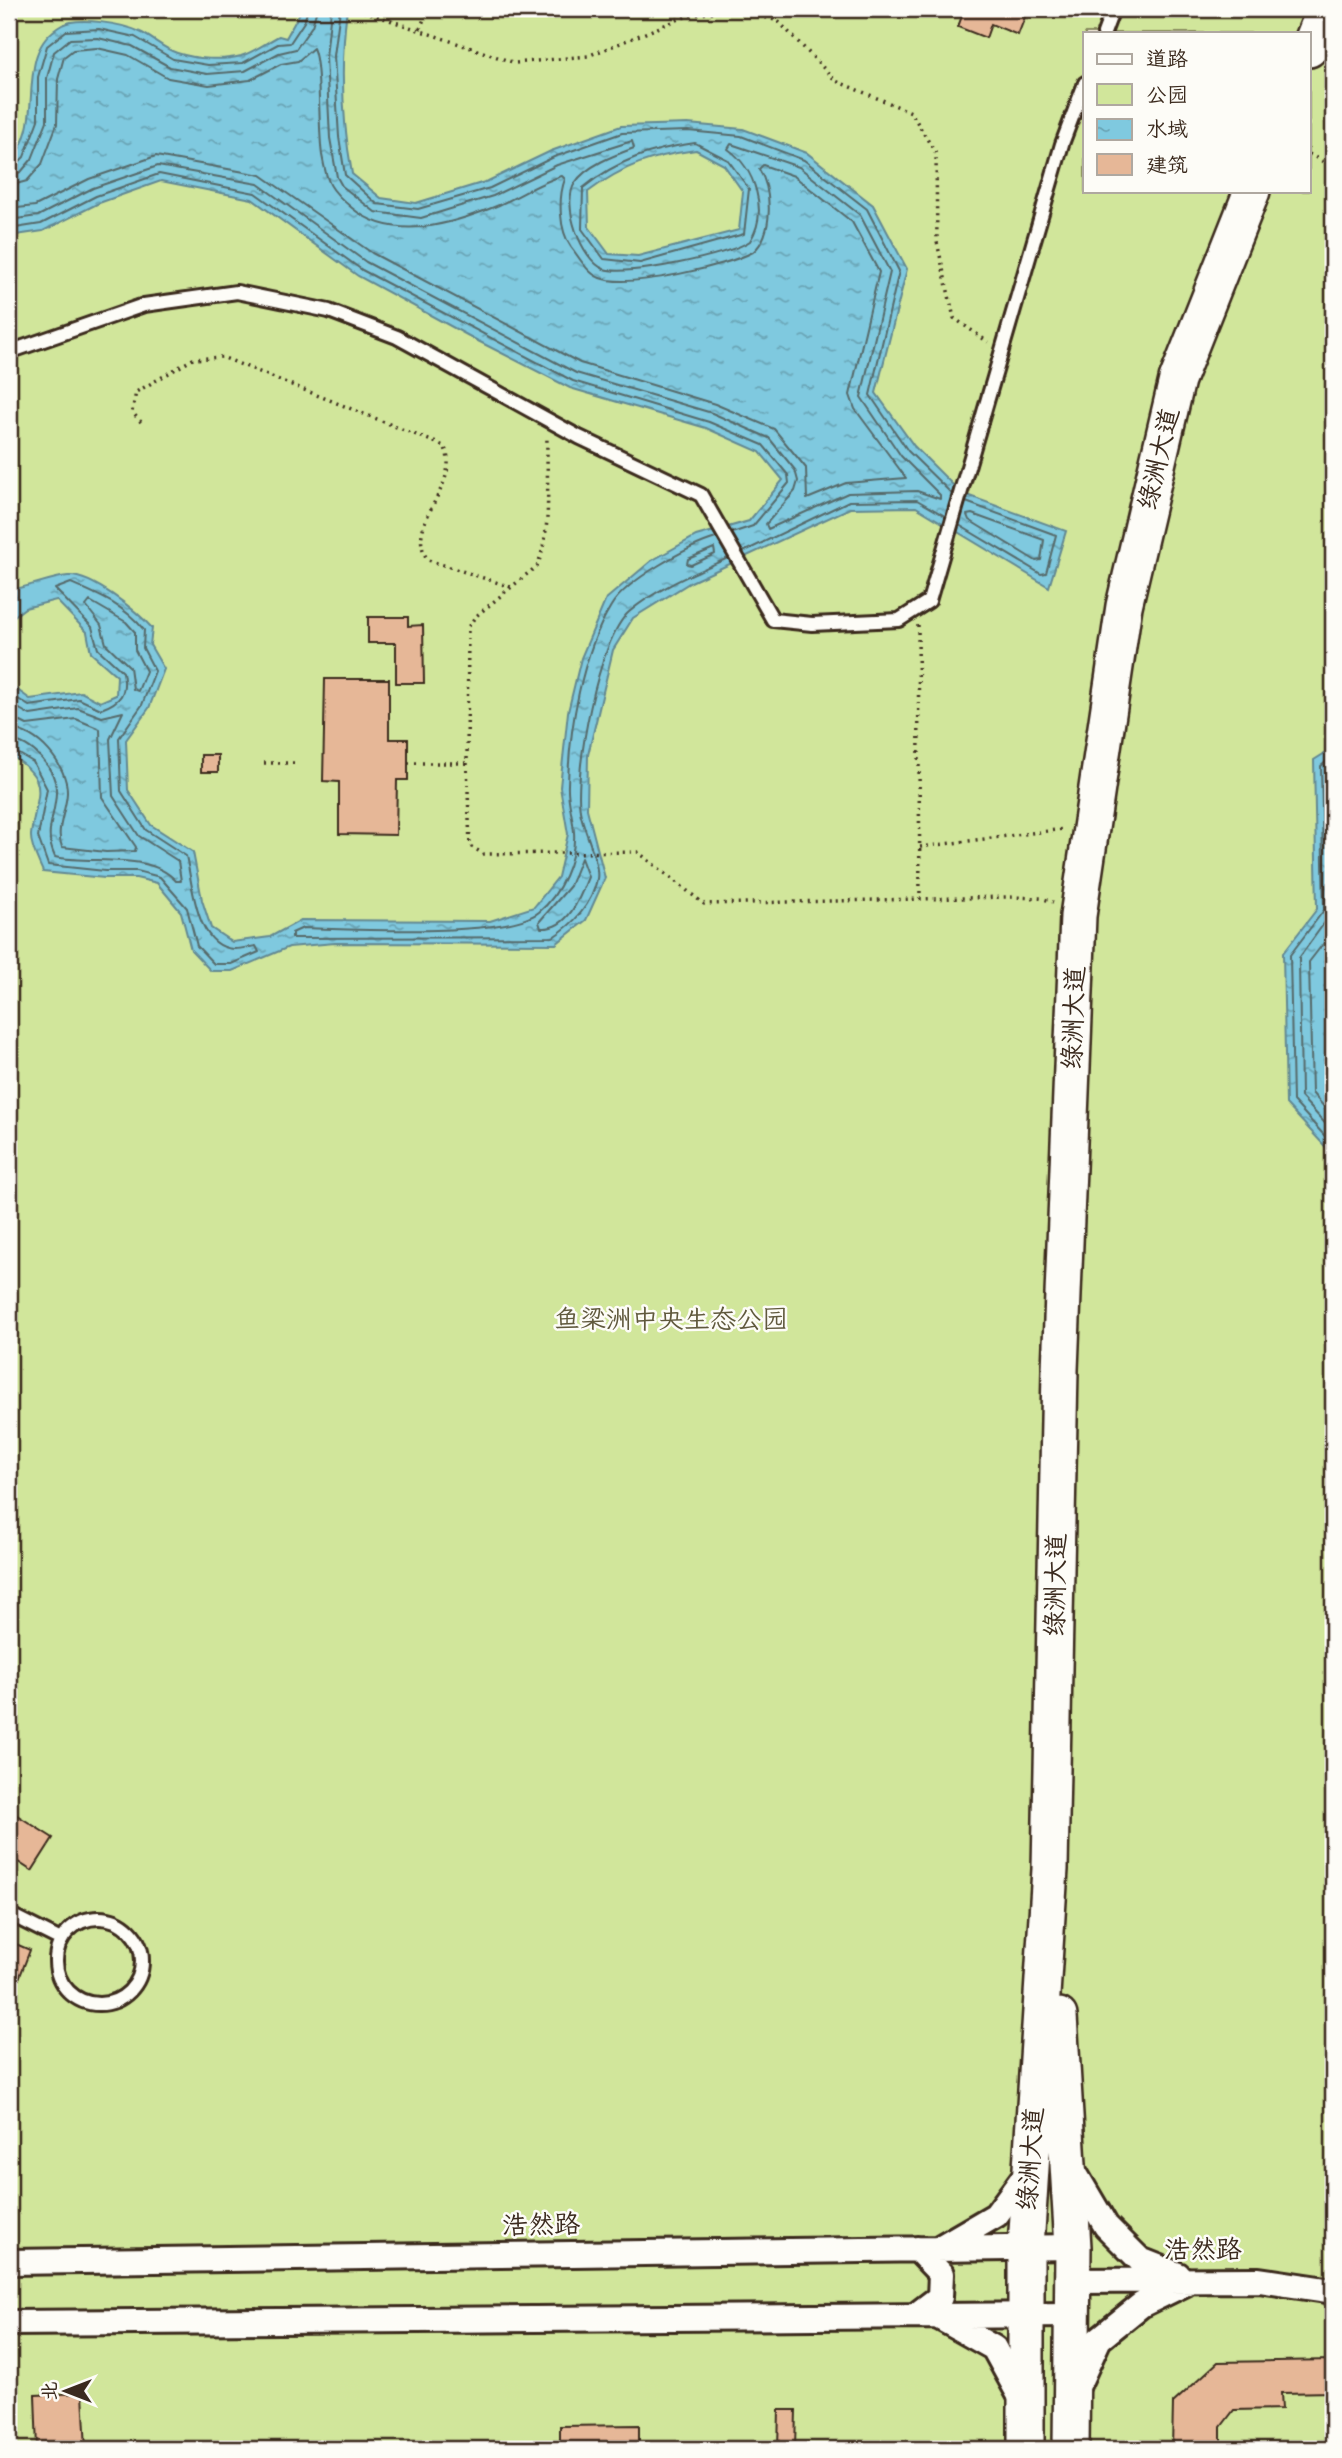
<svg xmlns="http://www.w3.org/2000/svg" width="1342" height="2458" font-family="'Architects Daughter','LXGW WenKai TC',sans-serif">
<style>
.park{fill:#d1e69b;stroke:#86885c;stroke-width:2;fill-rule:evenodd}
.water{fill:url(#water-ripples);stroke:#648992;stroke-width:2;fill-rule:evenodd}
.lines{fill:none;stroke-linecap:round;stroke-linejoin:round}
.shore{stroke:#566a6b;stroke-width:2}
.building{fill:#e6b797;stroke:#3b2a1e;stroke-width:2}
.lane-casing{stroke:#3b2a1e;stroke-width:18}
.street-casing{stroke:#3b2a1e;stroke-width:30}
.secondary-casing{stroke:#3b2a1e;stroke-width:40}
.path{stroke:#3b2a1e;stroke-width:3.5;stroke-dasharray:2 5;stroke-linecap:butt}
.lane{stroke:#fdfcf7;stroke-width:12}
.street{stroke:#fdfcf7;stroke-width:24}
.secondary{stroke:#fdfcf7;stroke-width:35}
.labels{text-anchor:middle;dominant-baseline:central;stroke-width:5;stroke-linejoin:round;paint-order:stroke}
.street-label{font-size:26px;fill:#3b2a1e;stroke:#fdfcf7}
.park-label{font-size:26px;fill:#60593d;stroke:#fdfcf7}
</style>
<defs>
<pattern id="water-ripples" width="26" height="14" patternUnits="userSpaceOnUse" patternTransform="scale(1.75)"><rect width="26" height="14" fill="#7fc9df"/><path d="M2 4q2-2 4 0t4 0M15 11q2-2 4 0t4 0" fill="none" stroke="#69a3b4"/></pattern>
</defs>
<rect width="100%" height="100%" fill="#f8eee4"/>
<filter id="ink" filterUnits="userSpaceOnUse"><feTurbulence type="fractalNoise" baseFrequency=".0143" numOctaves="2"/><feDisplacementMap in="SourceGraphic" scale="14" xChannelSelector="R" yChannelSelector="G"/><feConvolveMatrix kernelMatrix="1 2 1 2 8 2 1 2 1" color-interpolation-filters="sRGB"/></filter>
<g filter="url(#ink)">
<path class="park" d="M9 9H1333V2449H9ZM1085 33H1309V191H1085Z"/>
<path class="water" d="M302 9H347C340 64 342 119 352 174L381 198 416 203 488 181 551 151 621 126 688 124 743 129 807 153 873 205 907 269 876 393 914 446 961 493 1066 531 1049 587 916 507 850 508 691 582 633 618 613 650 588 755 587 809 605 878 586 920 556 944 335 943 289 947 232 971H211L191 950 181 912 157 883 136 878H105L43 872C39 862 30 846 31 835 36 793 53 782 9 754V684L30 699 81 692 100 702 116 695 117 676 91 653 87 632 56 600 25 608 9 620V590C29 587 49 578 68 576 91 574 137 611 152 628L150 645 164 669 149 708 126 740 128 790 151 825 193 852 202 900 211 928 232 942 270 937 301 920 490 921 534 907 558 877 568 834 560 787 568 712 581 658 606 599 651 561 696 536 749 521 783 480 760 452 706 428 570 388 478 341 358 276 252 199 161 181 99 203 43 231 9 236V162C50 122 10 54 62 25 78 16 124 24 140 32 153 38 164 49 177 53 196 59 222 61 241 56 254 52 267 42 279 36L286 38ZM696 150 724 165 743 192 739 230 638 256 609 254 589 227 588 192C624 165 652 156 696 150Z
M1333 748V1155L1286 1104 1283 953 1317 909 1314 760Z"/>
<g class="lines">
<path class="shore" d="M340 9 334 56 339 137 345 175 377 204 418 209 490 188 554 157 622 133 688 131 741 136 804 160 867 209 899 271 870 395 908 451 952 494
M695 143 728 160 749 189 744 234 640 263 604 259 582 229 583 188C617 160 652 149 695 143Z
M9 167 16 165 24 157 38 120V77L47 46 66 31 99 29 135 37 173 59 208 65 243 63 278 44 290 43 304 22 308 9
M9 175 21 172 32 159 47 121V78L54 52 70 39 98 38 132 46 170 67 207 74 245 71 279 53 296 49 312 26 317 9
M9 186 27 181 42 164 57 124 58 79 64 57 73 50 97 48 128 55 168 78 209 85 250 80 281 64 298 61 313 48C321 65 318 129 322 155 327 183 329 189 352 208 394 243 453 224 499 205 520 196 540 182 562 176L565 179C558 198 559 230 571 247 579 257 587 273 600 278 628 289 727 266 753 252 774 234 772 190 759 169L763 165 794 176 852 222 879 272 850 395 855 409 906 478 846 483 807 499 806 468 774 429 715 404 580 363 372 253 261 175 156 156 89 179 35 206 9 209
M9 220 38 216 93 188 158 166 258 184 366 262 576 373 712 413 769 438 795 470 798 481 795 491 766 524 768 529 848 493 917 491 940 499V495L901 456 861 397 890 272 860 215 799 167 731 144 728 149C755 168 769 212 750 241 731 255 626 277 604 269 581 260 561 204 575 183 587 165 615 155 634 148L632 141 557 165 493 196 421 218 375 212 342 186 337 177 330 138 326 57 331 9
M9 229 41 224 96 196 159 174 255 193 362 270 573 381 709 422 763 445 788 475 789 483 753 526 732 533
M972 514 1044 540 1041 560 1036 561 969 520 967 515Z
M959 525 1041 574 1046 573 1056 535 966 502
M716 538C689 546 626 580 611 606 582 653 569 729 568 785 567 800 573 816 574 832 576 859 560 895 539 912 507 938 349 929 303 928L292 933V938L553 937C574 924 592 904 597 879 600 863 583 829 580 811 574 771 598 639 629 612 655 589 697 572 728 558
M714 548 715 554 691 565 687 564 688 559Z
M743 552 849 501 917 500 945 516
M90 601 126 622 135 632V650L146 671 138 691 133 689 130 667 106 644 101 625 86 606Z
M9 693 29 706 79 699 101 709C121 702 127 693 123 672L98 649 92 627 55 589 71 583C99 595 125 606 144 630L143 648 155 671 142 705 119 738 121 791 146 830 186 856C193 884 195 947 234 949 241 949 249 947 256 946L259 952 231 964H214L197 946 187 908 160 877 137 871H105L48 865 38 837 47 789 33 762 9 748
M9 703 30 715 78 708 102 717 123 712 110 739 113 796 139 836 178 861 181 881H176C150 851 92 865 55 857 43 831 55 819 56 793 58 770 31 741 9 740
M9 716 27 725 76 719 100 729 102 797 136 847 135 851 106 852 62 847C55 830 66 812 67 793 68 765 37 730 9 729
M1333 756 1321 766 1324 910 1290 955 1293 1101 1333 1145
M1333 766 1330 771 1333 911 1299 958 1301 1097 1333 1132
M581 858 588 877C580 898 568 930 541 928L539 922 570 886Z
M1333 931 1309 962 1312 1093 1333 1117"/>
</g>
<path class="building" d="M955 9H1028L1018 35 991 24 986 38 958 27 963 13Z
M368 617H408V626L423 625 424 683H396V643H368Z
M325 679H389V739H408V780H397L396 835 339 834V782L323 781Z
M201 755H218V772H201Z
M9 1810 53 1838 32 1871 9 1856Z
M9 1941 30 1950 10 2002H9Z
M1333 2360V2392L1281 2393 1282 2409 1234 2410 1221 2427V2449H1172L1173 2403 1218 2362Z
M83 2393 86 2449H37L35 2395Z
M779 2410H796L795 2449H778Z
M639 2425V2449H560V2426Z"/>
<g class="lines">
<defs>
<path id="lane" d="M1104 33 1113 9
M9 352 144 305 237 292 329 311 397 337 579 437 701 495 773 620 812 624 899 620 929 601 1062 144 1085 83
M9 1914 61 1940
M56 1961a43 43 0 1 1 86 0a43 43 0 1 1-86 0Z"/>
<path id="street" d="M1070 2165 1106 2226 1140 2260 1178 2275
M941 2247 996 2215 1030 2169
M9 2262 1073 2247
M1073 2281 1259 2280 1333 2291
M915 2316 940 2297 941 2274 917 2249
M937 2316 994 2348 1024 2403
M9 2323 1072 2315
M1076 2389 1099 2339 1141 2305 1186 2283"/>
<path id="secondary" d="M1309 49 1325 9
M1059 2016 1073 2247 1071 2449
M1026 2449V2247L1050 1869 1060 1370 1078 916 1124 606 1177 380 1252 191"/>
</defs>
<use href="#lane" class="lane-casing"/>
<use href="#street" class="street-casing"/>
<use href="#secondary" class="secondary-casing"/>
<path class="path" d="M357 9 515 63 588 56 687 16 735 9 778 21 836 81 911 112 936 154 937 242 954 318 988 342
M649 9 682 15
M420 29 428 9
M1309 154 1333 167
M141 422 132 412 136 392 193 359 222 357 444 446C464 484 402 523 428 560L511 587
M918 625 920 899
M264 763H299
M408 763H467L468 627 475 617 537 566C553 529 546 477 547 436
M467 763 470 846 484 854 638 852 704 904 1007 897 1041 898 1053 902
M920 847 1064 829"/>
<use href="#lane" class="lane"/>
<use href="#street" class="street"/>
<use href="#secondary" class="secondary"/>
</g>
</g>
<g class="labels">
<g class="street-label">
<text transform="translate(1159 459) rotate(-77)">绿洲大道</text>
<text transform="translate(1074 1018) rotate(-88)">绿洲大道</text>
<text transform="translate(1056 1585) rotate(-89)">绿洲大道</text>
<text transform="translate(1031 2159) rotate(-86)">绿洲大道</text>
<text transform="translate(541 2225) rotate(-1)">浩然路</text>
<text x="1203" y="2250">浩然路</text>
</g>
<g class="park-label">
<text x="671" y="1320">鱼梁洲中央生态公园</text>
</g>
</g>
<rect width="1342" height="2458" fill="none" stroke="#fdfcf7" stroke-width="35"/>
<rect x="18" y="18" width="1307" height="2423" fill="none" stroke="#3b2a1e" stroke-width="2.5" filter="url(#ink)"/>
<rect x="1083" y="32" width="228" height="161" fill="#fdfcf7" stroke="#afa8a0" stroke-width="2"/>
<rect x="1097" y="54" width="35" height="10" fill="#fdfcf7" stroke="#afa8a0" stroke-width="2"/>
<text x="1146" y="66" font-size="21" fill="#3b2a1e">道路</text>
<rect x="1097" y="84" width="35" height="21" fill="#d1e69b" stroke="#afa8a0" stroke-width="2"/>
<text x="1146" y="102" font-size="21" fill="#3b2a1e">公园</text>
<rect x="1097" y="119" width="35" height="21" fill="url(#water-ripples)" stroke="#afa8a0" stroke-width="2"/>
<text x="1146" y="136" font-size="21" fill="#3b2a1e">水域</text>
<rect x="1097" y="154" width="35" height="21" fill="#e6b797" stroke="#afa8a0" stroke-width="2"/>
<text x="1146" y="172" font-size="21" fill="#3b2a1e">建筑</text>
<g transform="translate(66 2391) rotate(270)" stroke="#fdfcf7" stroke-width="5" paint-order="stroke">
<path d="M0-5L12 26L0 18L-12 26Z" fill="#3b2a1e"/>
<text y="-10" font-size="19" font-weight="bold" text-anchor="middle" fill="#3b2a1e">北</text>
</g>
</svg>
